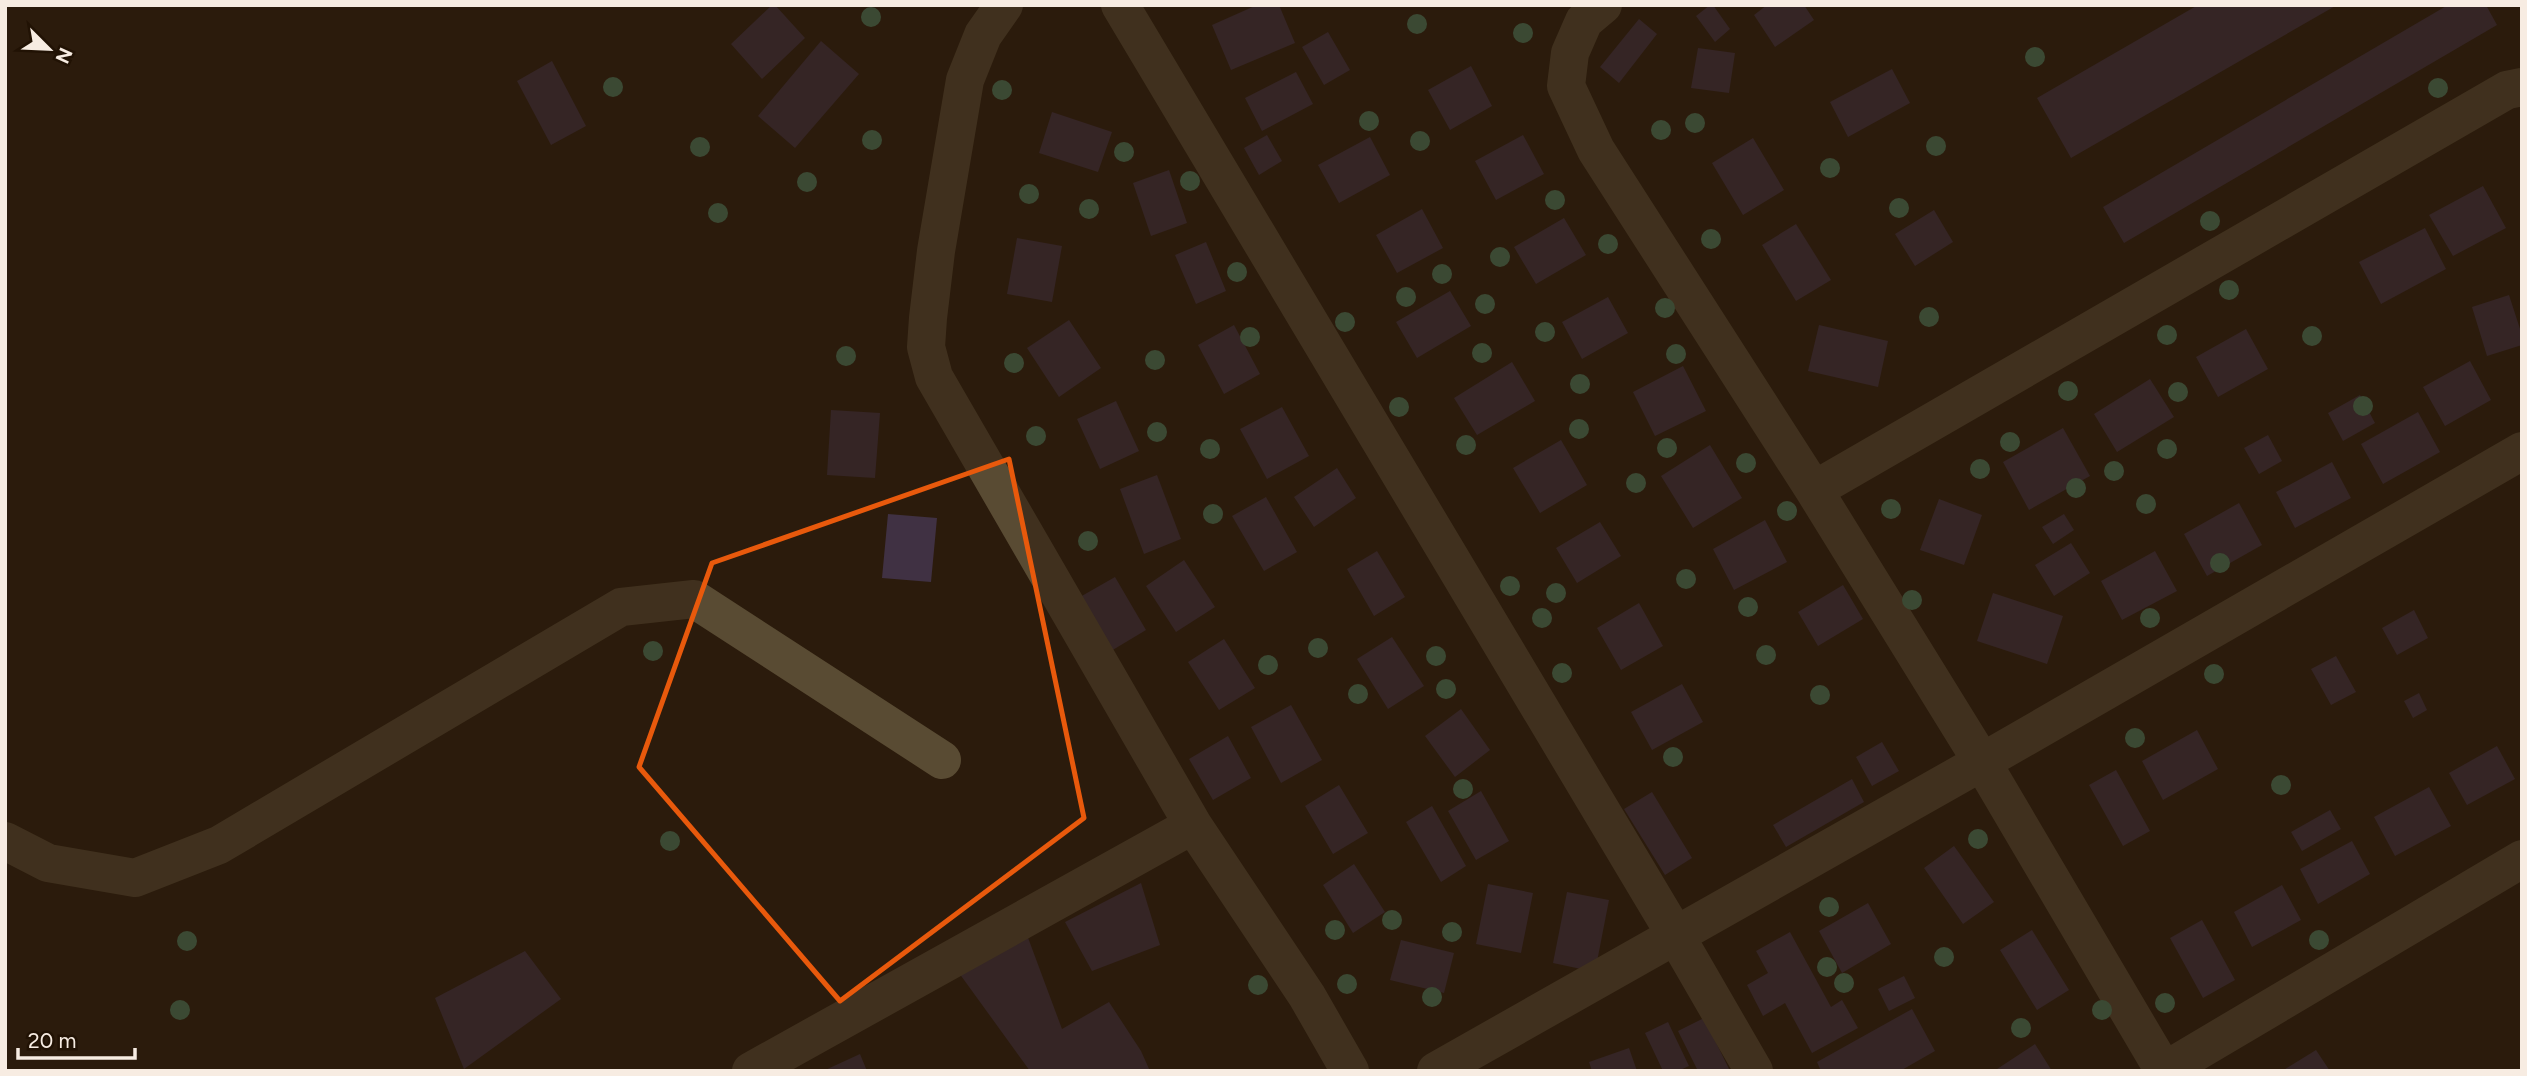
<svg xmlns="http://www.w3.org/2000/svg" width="2527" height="1076" font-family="Figtree,sans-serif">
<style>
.building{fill:#403143}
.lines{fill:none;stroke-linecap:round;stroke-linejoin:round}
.minor{stroke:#594b33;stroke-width:38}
.tree{fill:#4e8263}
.marked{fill:none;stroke:#e8590c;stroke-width:5;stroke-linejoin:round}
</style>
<rect width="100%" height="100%" fill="#2b1b0c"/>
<path class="building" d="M772 5H775L805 38 762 79 731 44Z
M1257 5H1279L1295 43 1231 70 1212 25Z
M1710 5H1713L1730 29 1715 42 1696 16Z
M1767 5H1804L1814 20 1775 47 1754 15Z
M2198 5H2337L2071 158 2037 98Z
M2448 5H2486L2497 25 2124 243 2103 207Z
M1639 19 1657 34 1619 83 1600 67Z
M1328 32 1350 70 1324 85 1302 47Z
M821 41 859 74 795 148 758 116Z
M1698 48 1735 53 1729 93 1691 88Z
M552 61 586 126 551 145 517 81Z
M1471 66 1492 106 1450 130 1428 90Z
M1892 69 1910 103 1848 137 1830 102Z
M1296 72 1313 104 1262 131 1245 98Z
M1052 112 1112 132 1098 172 1039 153Z
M1267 135 1282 161 1259 175 1244 148Z
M1523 135 1544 174 1496 200 1475 161Z
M1370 137 1390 175 1339 203 1318 165Z
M1753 138 1784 190 1743 215 1712 163Z
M1169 170 1187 223 1151 236 1133 183Z
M2483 186 2506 228 2453 256 2429 215Z
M1422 209 1443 248 1397 273 1376 235Z
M1934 210 1953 242 1915 266 1895 234Z
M1564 218 1586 255 1536 284 1514 247Z
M1796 224 1831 280 1796 301 1762 245Z
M2425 228 2446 269 2381 304 2359 262Z
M1017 238 1062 246 1052 302 1007 294Z
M1206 242 1226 291 1196 304 1175 255Z
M1450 291 1471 326 1417 358 1396 322Z
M2509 295 2522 335V345L2487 356 2472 307Z
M1608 297 1628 333 1582 359 1562 322Z
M1069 320 1101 368 1059 397 1027 348Z
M1234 325 1260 374 1224 394 1198 345Z
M1819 325 1888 341 1878 387 1808 371Z
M2246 329 2268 369 2218 397 2196 357Z
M2470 361 2491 400 2445 426 2423 387Z
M1512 362 1535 401 1477 435 1454 398Z
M1683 366 1706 411 1655 436 1633 392Z
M2150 379 2174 417 2117 452 2094 414Z
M2360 395 2375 423 2343 441 2328 413Z
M1116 401 1139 451 1100 469 1077 419Z
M1282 407 1309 456 1267 479 1240 429Z
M831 410 880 413 875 478 827 475Z
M2418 412 2440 452 2383 484 2361 444Z
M2063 428 2090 476 2029 510 2003 462Z
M2268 435 2282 461 2259 474 2244 448Z
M1561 440 1587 485 1540 513 1513 468Z
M1710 445 1742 498 1693 528 1661 476Z
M2332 462 2351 498 2295 528 2276 492Z
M1337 468 1356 498 1314 527 1294 497Z
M1157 475 1181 539 1144 554 1120 489Z
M1266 497 1297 552 1264 571 1232 516Z
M1939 499 1982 515 1964 565 1920 550Z
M2239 503 2262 545 2207 576 2184 534Z
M888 514 937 518 931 582 882 578Z
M2064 514 2074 530 2053 544 2042 527Z
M1765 520 1787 562 1734 590 1713 549Z
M1600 522 1621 556 1577 583 1556 548Z
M2071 543 2090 573 2054 596 2035 565Z
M1377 551 1405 597 1374 616 1347 569Z
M2155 551 2177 591 2122 620 2101 581Z
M1184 560 1215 607 1176 632 1146 586Z
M1115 577 1146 630 1111 651 1080 597Z
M1843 585 1863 619 1818 646 1798 612Z
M1993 593 2063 616 2047 664 1977 641Z
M1639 603 1663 646 1621 670 1597 628Z
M2414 610 2428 638 2397 655 2382 628Z
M1392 637 1424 686 1388 709 1357 659Z
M1224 639 1255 688 1219 710 1188 662Z
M2336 656 2356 692 2331 705 2311 669Z
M1682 684 1703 722 1652 750 1631 712Z
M2419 693 2427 710 2413 718 2404 701Z
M1291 705 1322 760 1281 783 1251 727Z
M1461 709 1490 750 1455 777 1425 736Z
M2197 730 2218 769 2163 800 2142 761Z
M1228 736 1251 778 1213 800 1189 759Z
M1882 742 1899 771 1872 786 1856 757Z
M2497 746 2515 779 2467 805 2449 773Z
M2116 770 2150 831 2123 846 2089 785Z
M1852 779 1864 802 1786 847 1773 825Z
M1339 785 1368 833 1333 854 1305 806Z
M2429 787 2451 826 2395 856 2374 817Z
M1481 791 1509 841 1476 860 1448 811Z
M1652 792 1692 858 1665 875 1624 809Z
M1432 806 1466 866 1441 882 1406 822Z
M2330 810 2341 829 2302 851 2291 832Z
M2352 841 2370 874 2318 904 2300 869Z
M1954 846 1994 902 1963 924 1924 868Z
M1354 864 1385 912 1353 933 1323 885Z
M1141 883 1160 945 1092 971 1065 922Z
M1488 884 1533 893 1521 953 1476 944Z
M2282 885 2301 920 2252 947 2234 912Z
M1567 892 1609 900 1595 972 1553 963Z
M1868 903 1891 944 1842 973 1819 931Z
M2202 920 2235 980 2203 998 2170 938Z
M2032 930 2069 990 2037 1010 2000 950Z
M1790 932 1831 1007 1842 1000 1858 1028 1812 1053 1785 1003 1763 1016 1747 985 1768 973 1756 951Z
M1027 935 1062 1029 1109 1002 1141 1051 1150 1071H1030L959 973Z
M1401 940 1454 953 1444 993 1390 980Z
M525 951 561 999 464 1069 435 998Z
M1904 976 1915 998 1889 1011 1878 989Z
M1912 1009 1935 1051 1900 1071H1821L1817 1062Z
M1704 1018 1730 1071H1698L1678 1031Z
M1668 1022 1689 1066 1678 1071H1663L1645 1033Z
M2035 1044 2052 1071H1994Z
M1629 1048 1637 1071H1592L1589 1062Z
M2316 1050 2330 1071H2282Z
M860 1054 867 1071H823Z"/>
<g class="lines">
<path class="minor" d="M1004 5 983 35 965 80 936 251 928 318 926 347 934 377 1193 825 1307 996 1350 1071
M1120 5 1676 936 1754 1071
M1603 5 1584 21 1570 53 1566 86 1596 150 1814 490 1982 762 2164 1071
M1814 490 2507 90 2522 87
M5 841 48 863 135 878 219 845 621 607 694 599 942 760
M751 1071 1193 825
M1436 1071 1982 762 2522 451
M2164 1071 2522 859"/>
</g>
<g class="tree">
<circle cx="871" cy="17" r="10"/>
<circle cx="1417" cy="24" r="10"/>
<circle cx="1523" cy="33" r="10"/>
<circle cx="2035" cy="57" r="10"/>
<circle cx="613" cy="87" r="10"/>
<circle cx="2438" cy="88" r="10"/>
<circle cx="1002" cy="90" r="10"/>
<circle cx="1369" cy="121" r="10"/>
<circle cx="1695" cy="123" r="10"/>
<circle cx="1661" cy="130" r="10"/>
<circle cx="872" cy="140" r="10"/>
<circle cx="1420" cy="141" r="10"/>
<circle cx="1936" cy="146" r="10"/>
<circle cx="700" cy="147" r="10"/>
<circle cx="1124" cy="152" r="10"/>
<circle cx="1830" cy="168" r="10"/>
<circle cx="1190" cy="181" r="10"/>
<circle cx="807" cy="182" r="10"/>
<circle cx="1029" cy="194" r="10"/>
<circle cx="1555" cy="200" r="10"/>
<circle cx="1899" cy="208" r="10"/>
<circle cx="1089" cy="209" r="10"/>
<circle cx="718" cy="213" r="10"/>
<circle cx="2210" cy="221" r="10"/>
<circle cx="1711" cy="239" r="10"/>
<circle cx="1608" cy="244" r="10"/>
<circle cx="1500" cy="257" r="10"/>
<circle cx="1237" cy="272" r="10"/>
<circle cx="1442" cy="274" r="10"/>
<circle cx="2229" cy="290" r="10"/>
<circle cx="1406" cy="297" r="10"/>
<circle cx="1485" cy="304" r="10"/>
<circle cx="1665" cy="308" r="10"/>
<circle cx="1929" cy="317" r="10"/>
<circle cx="1345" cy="322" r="10"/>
<circle cx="1545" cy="332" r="10"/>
<circle cx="2167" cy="335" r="10"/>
<circle cx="2312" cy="336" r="10"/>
<circle cx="1250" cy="337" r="10"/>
<circle cx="1482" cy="353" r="10"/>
<circle cx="1676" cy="354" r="10"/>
<circle cx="846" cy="356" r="10"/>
<circle cx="1155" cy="360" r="10"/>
<circle cx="1014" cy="363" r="10"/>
<circle cx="1580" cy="384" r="10"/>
<circle cx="2068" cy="391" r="10"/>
<circle cx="2178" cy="392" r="10"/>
<circle cx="2363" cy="406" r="10"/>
<circle cx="1399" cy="407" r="10"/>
<circle cx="1579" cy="429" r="10"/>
<circle cx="1157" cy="432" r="10"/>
<circle cx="1036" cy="436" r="10"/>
<circle cx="2010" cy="442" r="10"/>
<circle cx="1466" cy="445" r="10"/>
<circle cx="1667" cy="448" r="10"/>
<circle cx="1210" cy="449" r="10"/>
<circle cx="2167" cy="449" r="10"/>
<circle cx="1746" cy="463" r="10"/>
<circle cx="1980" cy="469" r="10"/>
<circle cx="2114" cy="471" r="10"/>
<circle cx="1636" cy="483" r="10"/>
<circle cx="2076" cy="488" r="10"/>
<circle cx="2146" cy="504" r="10"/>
<circle cx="1891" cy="509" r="10"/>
<circle cx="1787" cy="511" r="10"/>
<circle cx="1213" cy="514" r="10"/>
<circle cx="1088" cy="541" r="10"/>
<circle cx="2220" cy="563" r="10"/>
<circle cx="1686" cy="579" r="10"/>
<circle cx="1510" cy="586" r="10"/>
<circle cx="1556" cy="593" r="10"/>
<circle cx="1912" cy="600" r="10"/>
<circle cx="1748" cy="607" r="10"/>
<circle cx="1542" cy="618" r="10"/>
<circle cx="2150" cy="618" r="10"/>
<circle cx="1318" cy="648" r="10"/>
<circle cx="653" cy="651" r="10"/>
<circle cx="1766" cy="655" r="10"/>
<circle cx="1436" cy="656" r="10"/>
<circle cx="1268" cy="665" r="10"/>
<circle cx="1562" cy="673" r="10"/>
<circle cx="2214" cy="674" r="10"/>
<circle cx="1446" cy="689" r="10"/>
<circle cx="1358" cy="694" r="10"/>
<circle cx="1820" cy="695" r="10"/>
<circle cx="2135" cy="738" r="10"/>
<circle cx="1673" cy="757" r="10"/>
<circle cx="2281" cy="785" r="10"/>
<circle cx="1463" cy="789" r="10"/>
<circle cx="1978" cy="839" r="10"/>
<circle cx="670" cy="841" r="10"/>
<circle cx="1829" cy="907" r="10"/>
<circle cx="1392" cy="920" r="10"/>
<circle cx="1335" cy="930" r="10"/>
<circle cx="1452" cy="932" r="10"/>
<circle cx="2319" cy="940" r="10"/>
<circle cx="187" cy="941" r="10"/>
<circle cx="1944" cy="957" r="10"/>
<circle cx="1827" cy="967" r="10"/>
<circle cx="1844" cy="983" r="10"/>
<circle cx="1347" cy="984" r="10"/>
<circle cx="1258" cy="985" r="10"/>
<circle cx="1432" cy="997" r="10"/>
<circle cx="2165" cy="1003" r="10"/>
<circle cx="180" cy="1010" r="10"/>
<circle cx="2102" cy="1010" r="10"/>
<circle cx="2021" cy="1028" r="10"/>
</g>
<path d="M0 0H2527V1076H0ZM1009 459 1084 818 840 1001 639 767 712 563Z" fill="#2b1b0c" fill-opacity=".55" fill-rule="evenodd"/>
<path class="marked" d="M1009 459 1084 818 840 1001 639 767 712 563Z"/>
<rect width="2527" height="1076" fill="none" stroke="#f7ece2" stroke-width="14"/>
<g transform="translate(49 49) rotate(114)" stroke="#211204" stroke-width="5" paint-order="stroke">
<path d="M0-5L12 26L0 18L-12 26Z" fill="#f7ece2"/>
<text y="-10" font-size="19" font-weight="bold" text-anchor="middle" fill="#f7ece2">N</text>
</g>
<path d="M18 1048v10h117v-10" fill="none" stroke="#f7ece2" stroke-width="3.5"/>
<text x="28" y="1048" font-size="21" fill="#f7ece2" stroke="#211204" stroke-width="5" paint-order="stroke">20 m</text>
</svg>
